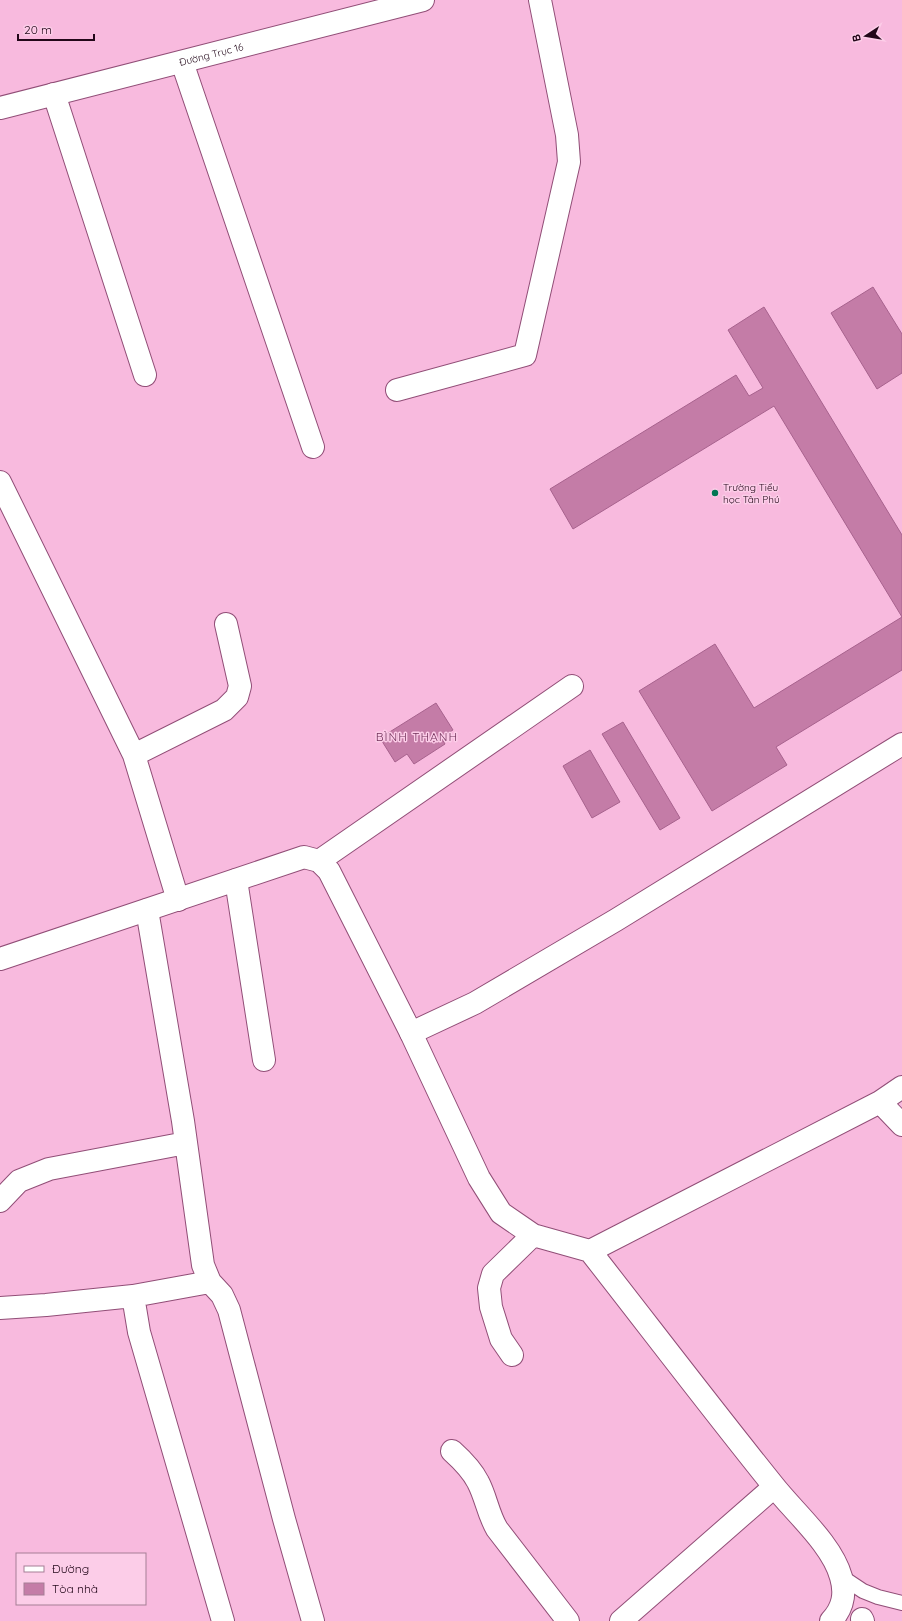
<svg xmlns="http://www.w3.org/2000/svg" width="902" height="1621" font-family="Quicksand,sans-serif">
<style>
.building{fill:#c47ca7;stroke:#a7628d}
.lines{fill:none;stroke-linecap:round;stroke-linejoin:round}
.service-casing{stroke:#914e77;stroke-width:16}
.minor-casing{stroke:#914e77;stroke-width:24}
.tertiary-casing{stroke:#914e77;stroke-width:24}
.service{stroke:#fff;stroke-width:14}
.minor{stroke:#fff;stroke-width:22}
.tertiary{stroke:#fff;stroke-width:22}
.poi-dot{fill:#017753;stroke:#fccde8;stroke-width:1.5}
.labels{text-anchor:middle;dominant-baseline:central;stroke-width:3;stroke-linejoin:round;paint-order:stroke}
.street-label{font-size:10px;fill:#220719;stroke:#fccde8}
.poi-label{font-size:10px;fill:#220719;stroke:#fccde8;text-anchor:start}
.quarter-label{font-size:12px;letter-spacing:1px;fill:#703059;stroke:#fccde8}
</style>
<rect width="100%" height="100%" fill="#f8bade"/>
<path class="building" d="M873 287 902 334V373L877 389 831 313Z
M764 307 902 535V670L776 747 787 765 712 811 639 691 715 644 754 708 902 617 774 406 573 529 550 489 736 375 749 396 763 388 728 330Z
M436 703 453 730 441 737 445 744 414 764 407 754 395 762 380 738Z
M623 722 680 818 660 830 602 734Z
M590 750 620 802 592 818 563 766Z"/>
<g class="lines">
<defs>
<path id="service" d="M842 1577 863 1591 878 1597 902 1603"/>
<path id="minor" d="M182 62 313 447
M54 94 145 375
M397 390 525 355 569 162 567 135 540 0
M0 482 134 755 178 900
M134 755 224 710 237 697 240 686 226 624
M319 861 572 686
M236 880 264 1060
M147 910 183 1121 203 1265 210 1282 222 1295 229 1310 284 1519 313 1621
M411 1033 479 1178 501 1213 533 1235 590 1251 880 1102 902 1087
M880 1102 902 1125
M0 1201 19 1181 49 1169 186 1143
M590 1251C651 1329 711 1408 773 1485 794 1512 832 1544 841 1577 846 1594 843 1608 831 1621
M133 1296 210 1282
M0 1308 46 1305 133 1296 139 1332 223 1621
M512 1355 501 1339 491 1307 489 1288 493 1274 533 1235
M452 1451C462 1460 472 1470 478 1482 486 1497 488 1514 497 1529L568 1621
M862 1619 863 1621
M621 1621 774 1487"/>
<g id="tertiary">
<path id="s1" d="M0 108 423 0"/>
<path d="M0 959 304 857 319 861 329 871 411 1033 475 1003 616 920 902 744"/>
</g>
</defs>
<use href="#service" class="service-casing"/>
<use href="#minor" class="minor-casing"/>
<use href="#tertiary" class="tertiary-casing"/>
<use href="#service" class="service"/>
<use href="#minor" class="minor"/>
<use href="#tertiary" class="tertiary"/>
</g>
<circle class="poi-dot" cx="715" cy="493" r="4"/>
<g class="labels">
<g class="street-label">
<text stroke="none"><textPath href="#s1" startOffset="218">Đường Trục 16</textPath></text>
</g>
<g class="poi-label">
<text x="723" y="487">Trường Tiểu<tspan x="723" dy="12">học Tân Phú</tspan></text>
</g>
<g class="quarter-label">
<text x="417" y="736">BÌNH THẠNH</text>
</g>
</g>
<rect x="16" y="1553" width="130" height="52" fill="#fccde8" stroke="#a57e95"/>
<rect x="24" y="1566" width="20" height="6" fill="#ffffff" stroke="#a57e95"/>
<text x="52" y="1573" font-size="12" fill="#220719">Đường</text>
<rect x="24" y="1583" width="20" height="12" fill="#c47ca7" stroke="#a57e95"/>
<text x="52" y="1593" font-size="12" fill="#220719">Tòa nhà</text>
<g transform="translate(866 36) rotate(258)" stroke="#fccde8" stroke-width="3" paint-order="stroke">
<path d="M0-3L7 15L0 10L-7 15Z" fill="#220719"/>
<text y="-6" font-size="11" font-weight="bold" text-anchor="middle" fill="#220719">B</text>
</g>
<path d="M18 34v6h76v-6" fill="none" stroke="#220719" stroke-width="2"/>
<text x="24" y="34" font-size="12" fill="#220719" stroke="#fccde8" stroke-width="3" paint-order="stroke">20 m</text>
</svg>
